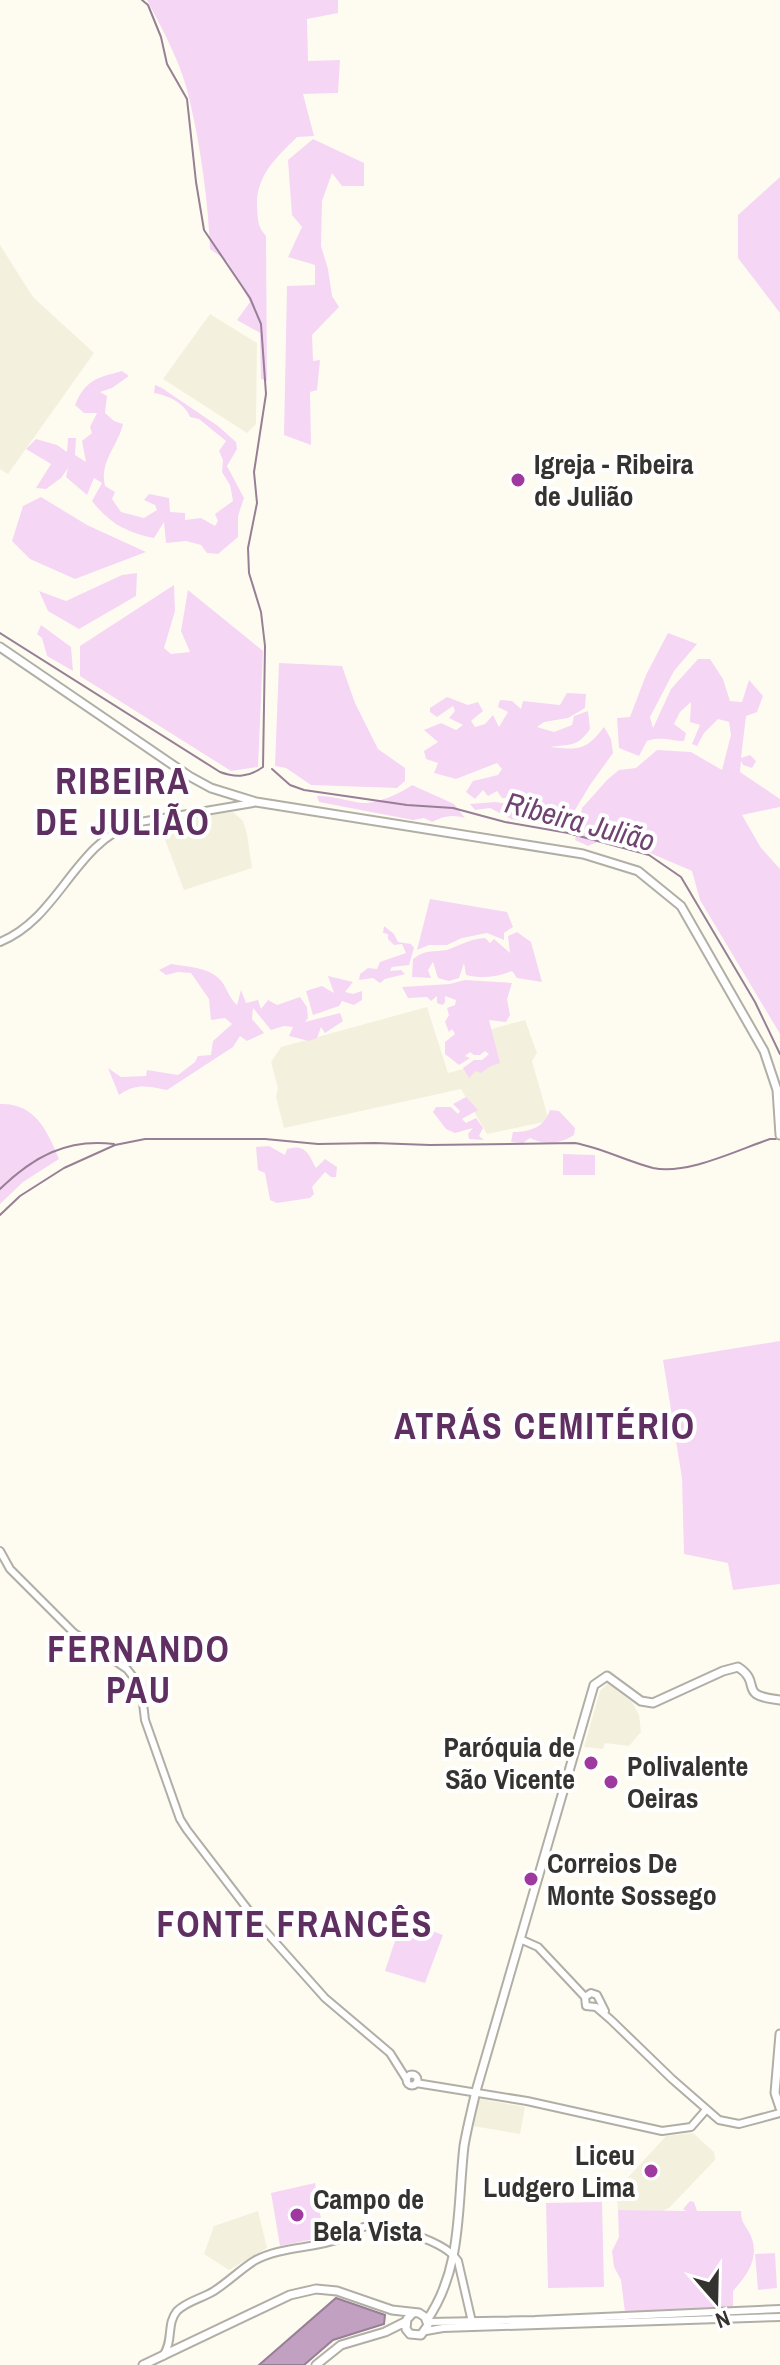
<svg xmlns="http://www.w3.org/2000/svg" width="780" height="2365" font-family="'Archivo Narrow',sans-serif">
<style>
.built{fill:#f4f0de}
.green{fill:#f6d6f5}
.water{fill:#c2a0c1;stroke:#977f95;stroke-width:2}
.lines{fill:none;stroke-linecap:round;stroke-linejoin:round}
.stream{stroke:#977f95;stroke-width:2}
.tertiary-casing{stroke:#b1afa5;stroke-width:10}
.secondary-casing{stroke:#b1afa5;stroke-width:11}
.tertiary{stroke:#fff;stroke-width:6}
.secondary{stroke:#fff;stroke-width:7}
.poi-dot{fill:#9d399f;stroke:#fff;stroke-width:3}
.labels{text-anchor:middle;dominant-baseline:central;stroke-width:8;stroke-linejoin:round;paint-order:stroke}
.poi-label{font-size:28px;font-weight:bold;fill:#34332f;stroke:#fff;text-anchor:start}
.water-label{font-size:30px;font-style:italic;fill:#704370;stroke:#fff}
.district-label{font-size:36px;font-weight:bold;letter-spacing:2px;fill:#602f61;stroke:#fff}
</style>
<rect width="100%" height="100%" fill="#fefcf1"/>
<path class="built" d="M0 245 33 297 94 353 8 474 0 469Z
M210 314 257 343 256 424 247 433 163 379Z
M233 812 243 821 247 834 252 868 184 890 158 821Z
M427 1007 448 1073 496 1060 488 1030 525 1020 537 1053 532 1061 549 1121 487 1134 461 1089 284 1128 276 1097 278 1088 271 1062 281 1047Z
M608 1683 632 1702 639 1715 641 1732 629 1746 605 1743 603 1749 584 1747 600 1691Z
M481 2099 525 2107 520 2134 473 2126 478 2102Z
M693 2133 714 2152 715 2160 669 2208 663 2211 618 2210 617 2198 611 2196 666 2136Z
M258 2211 267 2248 229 2270 204 2254 214 2226Z"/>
<path class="green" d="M147 0H338V13L307 19 308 61 340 60 338 93 303 94 314 136 297 137C277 157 256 175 257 206 258 219 257 226 266 236L267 381 261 379 260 333 237 320 250 302 227 261 210 249C208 201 201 149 190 102 183 67 164 32 147 0Z
M313 139 364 163V186H342L332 173 322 201 321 246 328 269 332 296 339 307 312 335 313 361 320 360 317 390 310 392 311 445 284 435 287 286 315 285V265L288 257 302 227 292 215 288 160Z
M780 177V313L738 258V215Z
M122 371 129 376 112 388 100 392 107 396 105 413 114 421 123 424C118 446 99 462 105 486L115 492 112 499 121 512 144 518 157 510 155 505 144 500 149 494 169 498 170 512 185 513V520L201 518 215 526 218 521 215 514 233 501 230 485 222 472 223 460 219 451 226 441 199 419 190 417C185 403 167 395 154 393L155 385 162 388 218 426 236 442 237 449 227 466 244 498 238 516V537L218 554 207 553 201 545 186 541 166 543 164 522 154 538C127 533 109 523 92 501L102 483 94 478 87 495 66 477 68 468 61 478 46 489 36 488 51 464 26 449 36 439 57 445 67 452 68 438H76L75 455 86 462 82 441 92 433 90 427 97 413H84L75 405C86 379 97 378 122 371Z
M41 497 87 525 146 552 75 579 30 559 12 541 23 506Z
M137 573 136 596 79 629 48 611 39 591 66 601 122 575Z
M174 585 175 611 164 648 171 654 190 652 181 631 188 590 263 651 258 767 231 771 80 676V646Z
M41 625 71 647 73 671 47 656 42 638 37 634Z
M668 633 697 644 674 671 650 717 653 728 671 689 698 659H710L723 679 730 701 742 702 749 680 763 696 757 712 746 716 741 758 750 755 756 761 752 768 743 765 741 761 740 772 780 799V807L742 815 761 848 780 869V1034L700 900 692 871 641 849 607 838 588 846 575 840 582 808 608 779 619 770 636 768 657 750 691 752 722 770 731 735 729 722 718 719 704 733 697 746 692 744 700 725 690 722 691 702 680 712 674 724 686 733 684 741C670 741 661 736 647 741L639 756 619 748 617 718 630 717 646 675Z
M279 663 342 666 355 703 378 749 405 768V781L397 788 311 785 286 768 275 766Z
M567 693 586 694 585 708 568 718 544 722 537 727 554 732 572 725 574 716 588 711 590 729C577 748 569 744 550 747 578 750 586 751 604 727L611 739 613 753 590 785 572 815 551 808 553 812 573 823 566 828 511 819 490 808 475 810 470 804 495 802 517 805 515 799 502 798 497 791 488 796 483 790 475 799 466 792 473 781 498 775 502 769 497 763 456 779 434 773 438 763 426 759 424 751 438 742 424 730 441 723 456 730 463 725 449 718 455 711 453 706 437 717 430 712V708L447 697 468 705 478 702 483 711 471 721 475 727 485 724 493 715 499 727 508 712 498 707 500 700 512 701 521 709 523 701 560 705Z
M412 785 454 804 465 818C453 814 443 816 432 822L424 818 413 820 319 802 317 796C334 796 347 801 363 803 376 804 402 793 412 785Z
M430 899 507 912 513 927 504 933V940L487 933 462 938 447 945H429L417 950Z
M384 926 394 934 398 942 411 944 414 948 409 965 392 967 390 971 401 970 405 974 385 979 380 983 373 978 359 980 360 974 368 968 377 969 380 962 406 953 402 944 394 945 388 939V934L383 933Z
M517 932 531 942 542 982 517 978 512 971C498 977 482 979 466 975L464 963 459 978 449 981 438 978 433 962 428 970 431 978 412 977 413 959C428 947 439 954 452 948 464 943 472 939 485 938L490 943 494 939 510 953 508 936Z
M171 964C188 967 211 967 222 982 228 990 229 998 237 1005L241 990 246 1003 258 1000 261 1009 268 1000 277 1005 300 997 307 1007 308 1018 305 1022 340 1013 343 1021 325 1033 321 1027 317 1038 309 1041 289 1036 293 1027 284 1026 271 1030 253 1008 252 1019 264 1033 247 1041 240 1036 233 1047 167 1090C147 1086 136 1083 119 1095L108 1068 121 1077 146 1076 147 1070 178 1075 195 1062 198 1056 211 1055 213 1041 232 1024 225 1018 211 1020 209 999 191 973 178 972 166 975 159 970Z
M328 976 353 982 345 992 353 994 362 991V1000L354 1005 342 1001 339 1006 313 1015 306 991 322 986 334 993Z
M465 980 512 983 507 999 510 1015 506 1022 489 1020 500 1063 491 1066 481 1073 476 1071 469 1078 463 1068 474 1060H482L489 1054 485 1051 480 1055H474L470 1052 465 1056 470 1058 459 1065 445 1054V1042L455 1034 452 1029 449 1032 445 1022 449 1015 447 1008 455 1005 456 1000 445 996V1003L442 1005 437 1003V996L431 1001 427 997 408 998 402 987 450 984Z
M466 1097 478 1110 462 1119 466 1123 476 1118 483 1128 479 1136 484 1140 469 1139 468 1134 473 1128 455 1133 446 1129 433 1112 436 1107H451L458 1114 460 1111 453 1104Z
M0 1104C35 1103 47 1130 59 1159L23 1182 0 1204Z
M550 1110 559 1111 575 1128 574 1135C561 1144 543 1145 530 1138L523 1143 511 1142 513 1132C530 1132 545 1127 550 1110Z
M269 1146 285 1155 287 1149C306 1143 309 1155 316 1168L325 1159 337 1167 336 1177H331L325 1172 312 1187 314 1194 310 1198 277 1203 270 1200 265 1173 258 1170 256 1147Z
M563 1154 595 1155V1175H563Z
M780 1341V1584L733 1590 728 1563 684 1554 682 1478 663 1360Z
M402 1920 443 1935 425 1983 385 1971Z
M315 2183 324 2237 280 2246 271 2193Z
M690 2201 694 2202 697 2211H741C741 2223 745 2224 750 2234 761 2257 747 2275 733 2291V2307L625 2312 621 2280 614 2267 612 2251 619 2237 618 2210 686 2211 683 2209Z
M602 2202 604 2287 548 2288 546 2203Z
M775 2253 777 2288 758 2290 755 2254Z"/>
<path class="water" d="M336 2298 385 2315 384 2324 333 2340 304 2365H259Z"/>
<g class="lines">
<path class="stream" d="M0 633 220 772C236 778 249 777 263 767L265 646 261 612 249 573 248 548 257 503 254 472 266 394 261 324 250 298 204 230 196 182 187 99 167 64 161 37 148 5 142 0
M272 769 290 785 304 790 407 805 453 808 505 822 568 833 649 855 681 877 755 1002 780 1054
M0 1189C33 1157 67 1138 114 1144
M0 1215 20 1196 64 1168 115 1145 145 1139H265L318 1144 375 1143 430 1145 575 1143C602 1148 626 1161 653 1168 688 1175 737 1150 770 1139H776"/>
<defs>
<path id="tertiary" d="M0 942C59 918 74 844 134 823L253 803
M0 1551 10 1569 74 1633 127 1669 141 1687 145 1720 180 1819 187 1830 259 1924 325 1998 390 2053 407 2080
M520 1939 538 1947 585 1997 586 2006 596 2007 611 2020 672 2079 719 2120 739 2124 780 2113
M585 1997 591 1993 597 1995 605 2011
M406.5 2080a5.5 5.5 0 1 1 11 0a5.5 5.5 0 1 1-11 0Z
M416 2083 527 2101 662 2131 691 2127 705 2111
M428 2322 535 2320 780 2309
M426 2331 443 2328 780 2317
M163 2356C174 2340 166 2324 177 2311 187 2301 203 2298 214 2291 228 2282 240 2270 254 2261 281 2246 314 2249 342 2238 352 2235 359 2226 369 2226 393 2226 445 2241 458 2261L472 2322"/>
<path id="secondary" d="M0 647 189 776 211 788 256 802 583 854 638 871 681 906 764 1051 777 1090 780 1135
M780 2034 775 2093 780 2108
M427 2320C463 2268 457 2206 464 2146 467 2128 472 2109 476 2091L594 1685 607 1676 641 1701 653 1703 723 1671 738 1667C764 1684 735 1695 780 1700
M143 2365 290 2295 316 2289 337 2291 392 2310 419 2313 425 2317 428 2325 421 2335 410 2334 406 2329 407 2319 412 2314
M316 2365 341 2345 385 2332 405 2322"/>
</defs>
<use href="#tertiary" class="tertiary-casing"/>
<use href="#secondary" class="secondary-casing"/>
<use href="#tertiary" class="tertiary"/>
<use href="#secondary" class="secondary"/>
</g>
<g class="poi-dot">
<circle cx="518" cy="480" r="8"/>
<circle cx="591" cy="1763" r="8"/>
<circle cx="611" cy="1782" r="8"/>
<circle cx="531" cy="1879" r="8"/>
<circle cx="651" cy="2171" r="8"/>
<circle cx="297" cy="2215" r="8"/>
</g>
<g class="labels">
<g class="poi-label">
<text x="534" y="464">Igreja - Ribeira<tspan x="534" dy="32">de Julião</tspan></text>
<text x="575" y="1747" text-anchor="end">Paróquia de<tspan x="575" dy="32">São Vicente</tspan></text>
<text x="627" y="1766">Polivalente<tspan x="627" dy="32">Oeiras</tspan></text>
<text x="547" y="1863">Correios De<tspan x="547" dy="32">Monte Sossego</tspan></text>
<text x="635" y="2155" text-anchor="end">Liceu<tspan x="635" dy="32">Ludgero Lima</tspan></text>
<text x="313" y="2199">Campo de<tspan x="313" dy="32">Bela Vista</tspan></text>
</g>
<g class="water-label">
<text transform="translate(580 821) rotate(15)">Ribeira Julião</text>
</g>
<g class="district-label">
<text x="123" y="781">RIBEIRA<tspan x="123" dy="41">DE JULIÃO</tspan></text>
<text x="545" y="1426">ATRÁS CEMITÉRIO</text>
<text x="139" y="1649">FERNANDO<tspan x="139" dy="41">PAU</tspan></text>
<text x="295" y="1924">FONTE FRANCÊS</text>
</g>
</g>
<g transform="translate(716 2301) rotate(160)" stroke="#ffffff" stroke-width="6" paint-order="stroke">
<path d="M0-6L14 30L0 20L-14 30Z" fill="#34332f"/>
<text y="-12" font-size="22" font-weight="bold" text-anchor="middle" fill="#34332f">N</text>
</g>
</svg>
